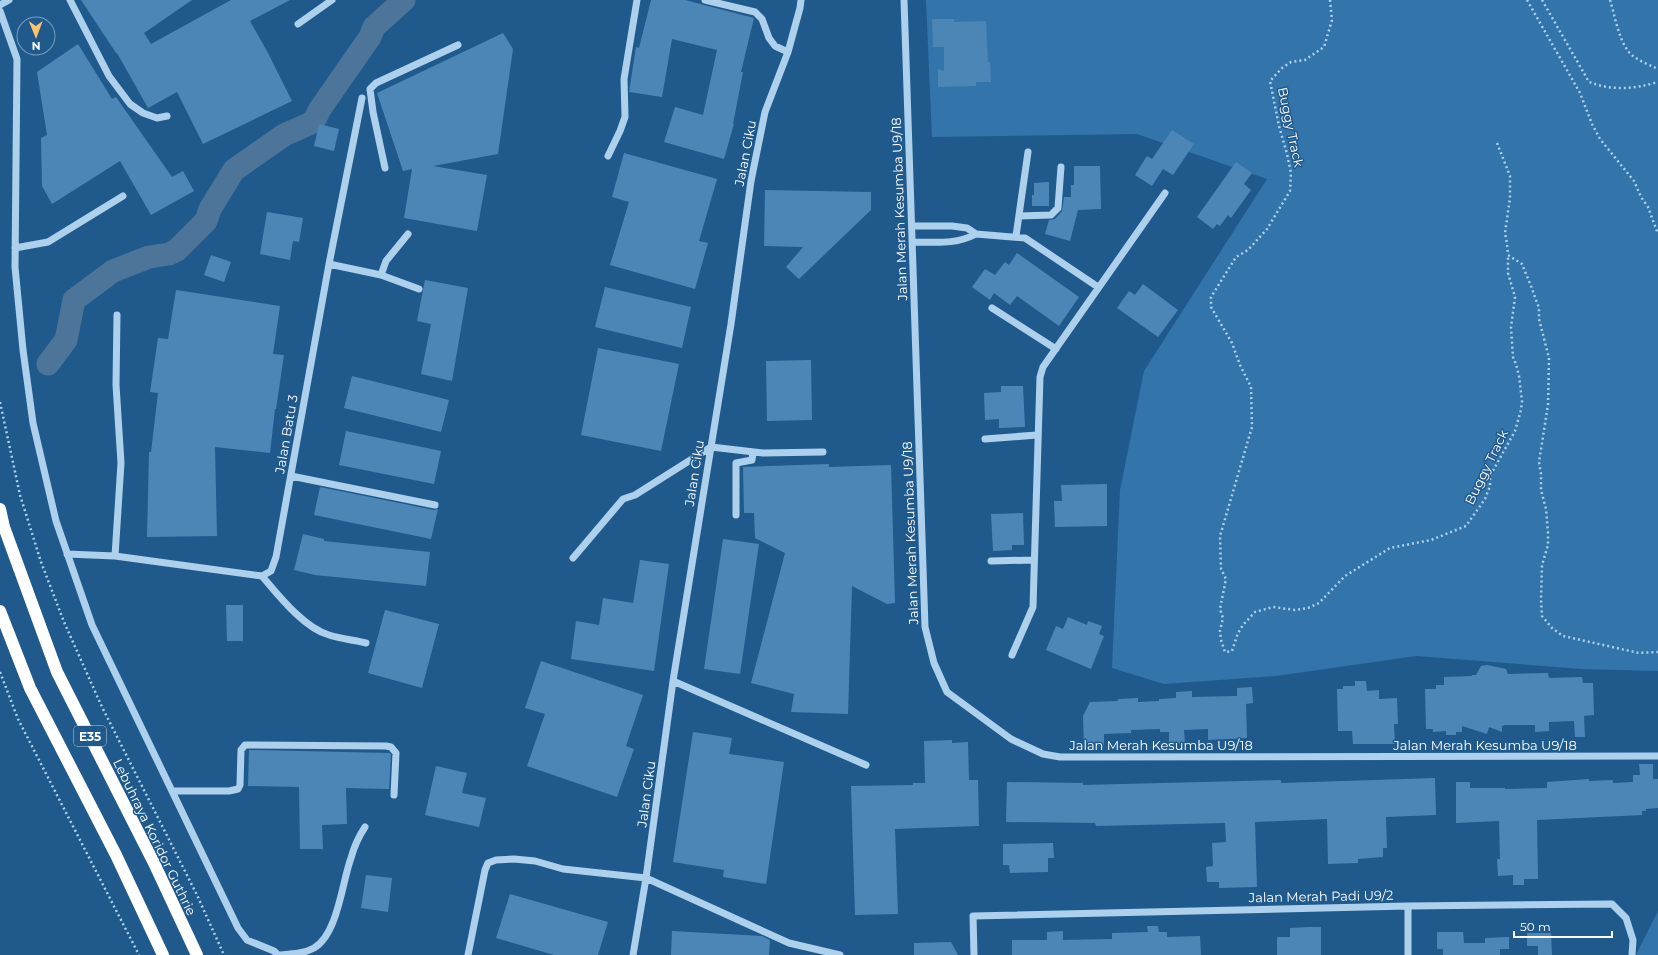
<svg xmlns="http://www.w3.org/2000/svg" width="1658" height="955" font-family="Montserrat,sans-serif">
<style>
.green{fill:#3374aa}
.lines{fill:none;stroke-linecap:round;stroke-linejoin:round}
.river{stroke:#4c7599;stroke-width:23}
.building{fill:#4c86b6}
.path{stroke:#add0ec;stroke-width:2.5;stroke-dasharray:2 3;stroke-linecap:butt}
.minor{stroke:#add0ec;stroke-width:7}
.highway{stroke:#fff;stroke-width:12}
.labels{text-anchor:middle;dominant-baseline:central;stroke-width:3;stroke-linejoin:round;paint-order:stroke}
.shield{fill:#205a8d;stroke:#bccedd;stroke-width:1}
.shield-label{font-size:12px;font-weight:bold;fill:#fff}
.street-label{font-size:13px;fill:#fff;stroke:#205a8d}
</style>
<rect width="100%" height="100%" fill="#205a8d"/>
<path class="green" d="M926 0H1658V671L1582 669 1416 656 1276 676 1164 684 1112 668 1120 490 1144 371 1267 179 1137 134 932 137Z
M1658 911V955H1636Z"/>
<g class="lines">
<path class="river" d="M48 364 66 340 74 300 113 271 149 257 169 254 177 250 206 221 210 209 234 170 284 135 311 123 315 119 320 109 370 37 374 27 404 0"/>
</g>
<path class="building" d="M81 0H192L144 33 151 44 231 0H290L250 21 268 53 292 101 203 144 177 92 148 108 117 53H116Z
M651 0H685L754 18 741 72H743L733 124H734L724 159 664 142 675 107 703 115 717 50 672 39 662 97 629 92 636 47 639 48Z
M932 19H954V22L986 21 988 62H990L991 82H976V86L938 87V69L944 71V47H933Z
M503 33 513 49 498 154 433 166 487 175 477 231 404 218 412 169 403 171 377 93Z
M78 44 112 99 116 97 172 177 183 171 194 191 151 215 120 161 52 204 42 186 41 138 47 135 37 72Z
M319 124 339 129 334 151 314 146Z
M1172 130 1194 144 1173 175 1163 169 1152 186 1135 175 1147 156 1152 159Z
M624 153 717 179 699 241 708 243 695 289 610 265 629 202 612 197Z
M1236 162 1252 173 1244 184 1251 190 1231 218 1228 215 1220 226 1217 224 1213 229 1197 217Z
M1074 166H1100L1101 209 1078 210 1070 241 1045 234 1049 220 1055 219 1062 211 1064 197H1071V185H1074Z
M1049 182V206H1032V195H1034V183Z
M765 190 871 192V210L799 279 786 267 803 247 764 246Z
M267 212 303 218 299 242 293 241 290 260 260 254Z
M1017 253 1079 297 1059 326 1017 296 1010 305 994 293 990 300 972 287 985 269 995 275 1005 262 1009 265Z
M211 255 231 262 224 282 204 275Z
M425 280 468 288 452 381 421 374 431 324 417 321Z
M1143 284 1178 310 1158 337 1117 308 1129 291 1135 295Z
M605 287 691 307 682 348 595 327Z
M176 290 280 306 273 354 284 355 276 409H275L270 453 215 447 217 536 147 537 149 452H151L158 393 150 392 158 338 168 339Z
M598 348 679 364 661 451 581 435Z
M811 360 812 420 767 421 766 361Z
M352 376 449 400 441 432 344 408Z
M1001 386H1023L1025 427 999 428V419L985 420 984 393 1001 392Z
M346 431 441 451 434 484 339 465Z
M829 464V467L891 465 895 603 887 604 852 586 848 714 791 712 794 694 751 683 785 553 755 538 754 513H744L743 467Z
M1107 484V526L1055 527 1054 501H1062L1061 485Z
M320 487 434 510 438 509 431 539 314 515Z
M1023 513 1024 545H1012V550L993 551 991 514Z
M303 534 324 539V541L430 552 426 586 315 575 294 570Z
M723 539 759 544 740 674 704 669Z
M640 560 669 564 654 671 571 659 576 621 599 625 603 598 633 603Z
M226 605H243V641H227Z
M385 610 439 624 422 688 368 673Z
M1068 617 1087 625 1088 621 1102 626 1099 634 1104 636 1091 669 1046 650 1056 626 1063 629Z
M541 661 643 695 626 746 634 749 617 797 527 766 545 714 525 708Z
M1487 665 1506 669 1508 674 1548 673 1549 678 1582 677 1583 683H1593L1594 715 1584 716 1585 737H1575L1574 721 1549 722V731L1535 732V725H1505L1502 726V732L1489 727 1487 734 1462 726V732H1456V735H1446V731L1433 732V729H1426L1425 689H1436V685H1444V677L1472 676V675H1476L1481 666Z
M1355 681H1366L1367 691 1379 690V699L1397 698 1398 724H1394L1395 744H1353L1352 731H1338L1337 689H1343V686H1355Z
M1252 687 1253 703 1246 704 1247 738 1208 740V729L1184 730 1185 743 1169 744V732H1160V729L1131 730V733L1104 734V746L1084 747 1083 716 1090 702 1118 701V699L1138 698V702L1159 701V699L1176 698V692L1192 691V697L1237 696V688Z
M693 732 732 738 729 754 784 762 766 884 723 877 724 870 673 862Z
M952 740V743L968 742 969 780H978L979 826 895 829 898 914 855 915 851 786 913 785V783H925L924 741Z
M249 750 389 753 391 754 389 789 346 788 347 824 322 825 323 849H300L299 787 248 786Z
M1639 764H1653V779H1658V808L1646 809V811H1642V815L1537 820 1538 879H1524V885H1513V875L1498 876 1497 859H1500L1499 821 1456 823V782H1470V788H1505V789L1547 788V782L1589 779V781L1613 780V783L1633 782V775H1640Z
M436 766 467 773 462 793 486 798 479 827 425 815Z
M1435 778 1436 815 1386 817 1387 848H1383V857L1358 859V863L1328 864 1327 819 1255 822 1257 887 1219 888V882H1207L1206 867 1213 866 1212 843 1226 842 1225 823 1096 826 1095 823 1006 822 1007 782 1083 783V785L1281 780V783Z
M1053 843 1054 858H1048V872L1010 873 1009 865H1003V844Z
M366 875 392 878 388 912 361 908Z
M510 894 608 922 598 955H554L496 938Z
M1147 926H1158L1159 932H1167V937L1200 936 1201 955H1012V940H1047V932L1063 931V940L1112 939V933L1148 932Z
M1308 927H1321V955H1277V937H1290V928Z
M672 931 762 936 770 940 769 955H671Z
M1437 932H1463L1464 943H1485V938L1509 937V949H1500V955H1443V949H1437Z
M1527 933H1551L1552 955H1538V946H1527Z
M951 942 958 955H914V943Z"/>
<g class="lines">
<path class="path" d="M1330 0 1332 20 1324 47 1305 60 1291 62 1282 68 1270 81 1279 126 1287 154 1291 173 1290 191 1267 229 1248 250 1236 257 1211 297V307L1232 343 1240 365 1251 387 1252 427 1220 536 1221 569 1226 579 1220 609 1223 618 1220 631 1221 640 1225 652 1232 651 1238 633 1243 625 1255 612 1273 607 1295 610 1308 608 1319 603 1345 576 1390 548 1431 540 1466 526 1485 499 1490 486V476L1515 431 1521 410 1522 401 1519 376 1516 364 1513 357 1511 327 1515 297 1508 273V255L1522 264 1531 286 1539 308V319L1549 358 1548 405 1539 462 1541 474V490L1546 509 1548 533V545L1542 565 1541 600 1542 616 1552 628 1563 636 1639 653 1658 652
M1527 0 1580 93 1592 124 1600 139 1634 181 1641 197 1648 207 1658 234
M1542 0 1589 82C1613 91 1634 89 1658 82
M1610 0C1615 16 1618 37 1628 51 1635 60 1648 64 1658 69
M1497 143 1510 176V198L1505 233 1507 244 1508 255
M0 402 20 495 41 562 64 622 102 707 197 895 224 955
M0 672 18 719 139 955"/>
<path class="minor" d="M70 0 109 76 130 104 143 113 157 118 167 116
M705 0 755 12 762 19 769 38 775 46 788 52
M904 0 925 627 934 663 947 692 1011 739 1043 754 1060 757 1658 756
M0 5 9 0
M0 11 17 59 15 267 23 350 33 423 56 521 92 625 238 928 247 940 274 951 278 955
M298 24 332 0
M608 156 620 131 625 117 624 79 637 0
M385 168 373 112 370 89 376 83 458 45
M1019 216 1051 215 1058 208 1061 167
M912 226H952L967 228 976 234 1025 238 1098 287
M1016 236 1028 152
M912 242C936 242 955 245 976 234
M15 248 48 242 123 196
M329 264 381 275 419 289
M381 275 386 261 408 234
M992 308 1056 349
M985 439 1037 435
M291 476 435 505
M736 515V463L752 460 753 452
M67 554 115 556 262 576 271 571 276 557 329 264 362 98
M115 556 121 463 116 385 117 315
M573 558 623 499 635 495 711 447 763 453 823 452
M991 561 1034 560
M262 576C279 596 304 628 329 635 341 639 354 640 366 643
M1012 655 1033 607 1040 377 1043 367 1165 193
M673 681 866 765
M172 791H229L238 789 240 785 241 750 245 745 386 746 391 747 396 753 394 795
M1408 906V955
M278 955C291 954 303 954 314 948 338 934 342 882 351 858 354 847 359 836 365 827
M468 955 485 870 488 863 496 860 514 859 535 861 563 869 646 878 789 943 840 955
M633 955 646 878 673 681 731 324 751 181 765 112 788 52 800 8 801 0
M974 955 973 916 1408 906 1612 904 1626 918 1633 940 1632 955"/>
<path class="highway" d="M0 509 4 527 57 672 154 863 197 955
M0 611 30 688 116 855 163 955"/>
</g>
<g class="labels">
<rect class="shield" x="74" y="726" width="32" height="20" rx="3"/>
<g class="shield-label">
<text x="90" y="736">E35</text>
</g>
<g class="street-label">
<text transform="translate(1291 127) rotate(78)">Buggy Track</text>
<text transform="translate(745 153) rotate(-79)">Jalan Ciku</text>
<text transform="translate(899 209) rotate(-92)">Jalan Merah Kesumba U9/18</text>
<text transform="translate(286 434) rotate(-80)">Jalan Batu 3</text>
<text transform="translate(1486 467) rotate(-64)">Buggy Track</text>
<text transform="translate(694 473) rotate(-81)">Jalan Ciku</text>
<text transform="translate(910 533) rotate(-92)">Jalan Merah Kesumba U9/18</text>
<text x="1161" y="745">Jalan Merah Kesumba U9/18</text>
<text x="1485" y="745">Jalan Merah Kesumba U9/18</text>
<text transform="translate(646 794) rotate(-82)">Jalan Ciku</text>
<text transform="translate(155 837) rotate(64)">Lebuhraya Koridor Guthrie</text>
<text transform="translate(1321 896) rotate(-1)">Jalan Merah Padi U9/2</text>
</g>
</g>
<g transform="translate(36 36) rotate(179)"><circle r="19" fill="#205a8d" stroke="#799cbb"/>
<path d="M0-3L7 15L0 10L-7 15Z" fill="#fac36e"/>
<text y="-6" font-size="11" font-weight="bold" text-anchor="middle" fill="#ffffff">N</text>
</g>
<path d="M1514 931v6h98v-6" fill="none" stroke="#ffffff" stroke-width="2"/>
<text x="1520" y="931" font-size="12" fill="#ffffff" stroke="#205a8d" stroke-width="3" paint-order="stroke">50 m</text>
</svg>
